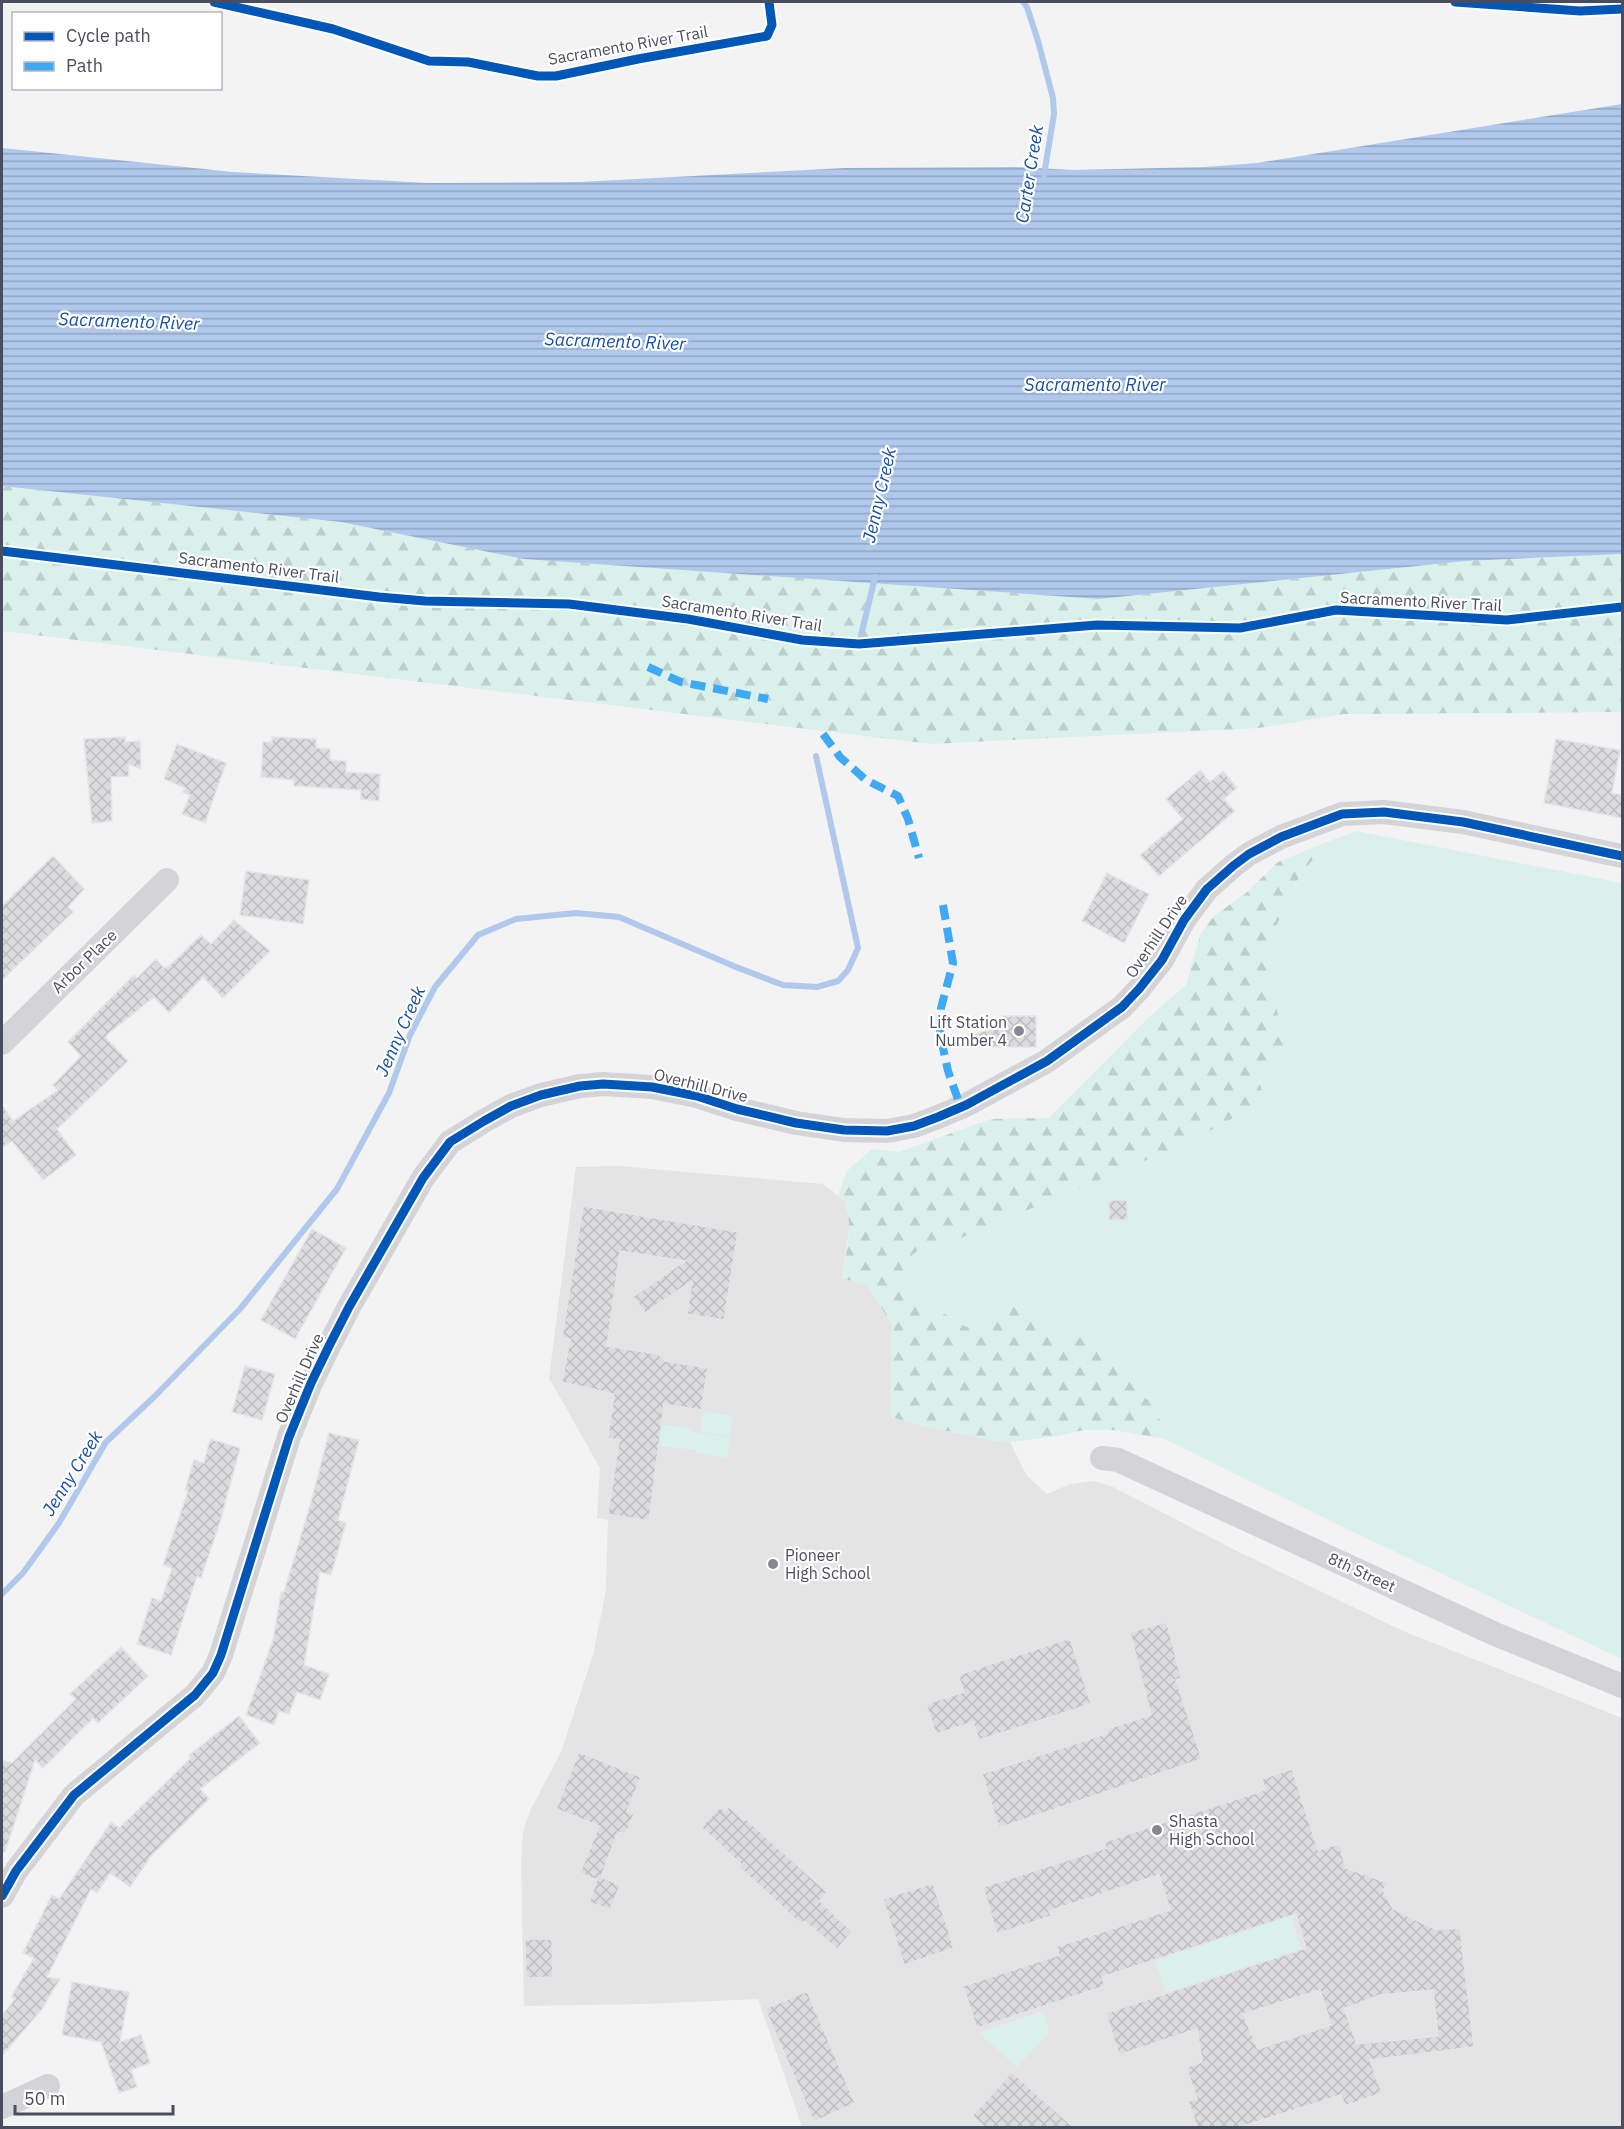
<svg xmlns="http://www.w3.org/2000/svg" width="1624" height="2129" font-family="'IBM Plex Sans',sans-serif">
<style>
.education{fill:#e5e4e4}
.green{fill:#d9f0eb}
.forest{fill:url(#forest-firs)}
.water{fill:url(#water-rules)}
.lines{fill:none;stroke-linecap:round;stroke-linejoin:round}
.stream{stroke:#b0c8eb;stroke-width:6}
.building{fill:url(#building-cross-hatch);stroke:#e5e4e6;stroke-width:1.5;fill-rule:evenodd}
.minor{stroke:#d4d4d8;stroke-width:24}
.quiet{stroke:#3fa9f5;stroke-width:8;stroke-dasharray:15 8;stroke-linecap:butt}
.cycleway-casing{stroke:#fff;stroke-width:13}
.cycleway{stroke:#0057b8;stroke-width:9}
.poi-dot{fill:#858792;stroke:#fff;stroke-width:2}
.labels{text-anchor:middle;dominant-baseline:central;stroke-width:4.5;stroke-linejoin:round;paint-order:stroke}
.street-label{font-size:16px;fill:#4a4d5e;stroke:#fff}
.poi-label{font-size:16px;fill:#4a4d5e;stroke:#fff;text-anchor:start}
.water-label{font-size:18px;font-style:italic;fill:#154ea7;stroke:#fff}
</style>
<defs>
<pattern id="forest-firs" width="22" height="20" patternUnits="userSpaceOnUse" patternTransform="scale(1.5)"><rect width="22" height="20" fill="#d9f0eb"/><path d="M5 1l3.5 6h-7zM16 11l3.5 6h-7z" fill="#bccfcc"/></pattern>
<pattern id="water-rules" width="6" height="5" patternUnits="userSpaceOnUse" patternTransform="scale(1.5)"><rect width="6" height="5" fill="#b0c8eb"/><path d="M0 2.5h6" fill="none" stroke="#91a5c2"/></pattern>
<pattern id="building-cross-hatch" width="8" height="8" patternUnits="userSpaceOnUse" patternTransform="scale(1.5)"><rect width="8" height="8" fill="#dcdcdf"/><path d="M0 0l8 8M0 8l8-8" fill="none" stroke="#bebec2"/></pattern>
</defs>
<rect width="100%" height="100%" fill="#f3f3f3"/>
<path class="education" d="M618 1166 823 1184 844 1200 850 1222 842 1277 868 1286 892 1325 891 1417 928 1427 991 1440 1010 1442 1027 1476 1047 1494 1070 1484 1095 1481 1113 1487 1237 1551 1403 1631 1622 1718V2127H802L758 1999 646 2004 524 2006 521 1861 523 1832 530 1811 561 1752 593 1655 606 1590 608 1520 597 1518 600 1468 549 1378 576 1167Z"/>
<path class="green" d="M1356 831 1622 883V1659L1347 1529 1165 1439 1155 1404 1140 1396 1128 1371 1088 1339 1048 1327 1007 1303 966 1327 916 1296 901 1266 924 1244 956 1240 1187 1143 1265 1101 1258 1077 1281 1035 1267 946 1299 877 1327 842Z
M703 1412 733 1416 730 1436 700 1432Z
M661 1424 689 1428 692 1432 730 1437 727 1456 724 1458 696 1453V1450L658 1446Z
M1295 1914 1296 1917 1292 1919 1302 1952 1166 1993 1155 1960Z
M1043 2011 1049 2032 1017 2067 979 2033Z"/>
<path class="forest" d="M2 486 341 522 524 559 1099 599 1465 561 1622 554V712L1344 714 1259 728 931 744 2 631Z
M1327 842 1299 877 1267 946 1281 1035 1289 1044 1258 1077 1265 1101 1187 1143 956 1240 924 1244 901 1266 916 1296 966 1327 1007 1303 1048 1327 1088 1339 1128 1371 1140 1395 1155 1404 1165 1439 1113 1430H1084L1057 1436 1010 1442 991 1440 928 1427 891 1417 892 1325 868 1286 842 1278C845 1256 858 1210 838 1195L847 1171 872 1149 899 1152 991 1119 1049 1118 1147 1019 1186 985 1201 933 1215 915 1245 894 1278 862Z"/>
<path class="water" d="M1622 104V554L1465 561 1099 599 524 559 341 522 2 486V148L233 172 428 183 579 182 845 168 1016 167 1073 170 1204 167 1257 163Z"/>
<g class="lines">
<path class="stream" d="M1023 2 1027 7 1038 41 1053 98 1054 114 1044 175
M859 644 875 577
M2 1594 23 1573 59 1523 106 1442 154 1397 240 1309 337 1189 389 1093 410 1035 435 987 478 935 516 919 576 913 619 917 736 967 783 985 817 987 838 981 848 970 858 948 816 756"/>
</g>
<path class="building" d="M125 737V742L140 741 141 769 128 764 129 776 111 777 112 821 92 823 84 739Z
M272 737 316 739V748L330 749V760L346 761V772L380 774 379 801 361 799V790L294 786V780L261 777 263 742H272Z
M1556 739 1620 750 1612 793 1623 795V818L1544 803Z
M177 744 226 763 205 823 182 814 190 795 183 792 185 788 164 779Z
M1200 770 1210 782 1223 771 1237 788 1224 799 1235 811 1159 876 1140 855 1183 819 1166 799Z
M53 856 84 889 68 907 73 912 2 980V906Z
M246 871 309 880 303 924 240 915Z
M1107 873 1149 894 1124 943 1082 921Z
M234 920 270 951 223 998 203 977 169 1013 154 997 108 1034 106 1038 128 1061 57 1129 76 1155 43 1180 12 1141 2 1147V1105L13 1121 58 1090 53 1085 81 1056 68 1042 134 975 137 978 156 959 164 968 169 966 201 935 211 944Z
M1002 1016H1036V1047H947L946 1042 1002 1026Z
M1109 1200H1127V1220H1109Z
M583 1206 738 1232 724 1320 687 1314 692 1281 645 1313 633 1297 685 1261 620 1251 607 1346 658 1354 665 1361 708 1368 701 1410 664 1404 649 1521 608 1514 619 1440 608 1438 614 1394 562 1382 570 1339 562 1338Z
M312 1229 346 1248 295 1339 261 1320Z
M245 1366 275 1374 262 1420 232 1412Z
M329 1433 359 1440 338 1520 346 1523 331 1575 320 1572 304 1665 329 1674 320 1700 297 1692 289 1714 279 1711 274 1725 246 1715 273 1640 281 1592H284L311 1502Z
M210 1439 240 1448 220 1522 201 1578 197 1576 171 1655 137 1644 152 1598 161 1601 172 1568 163 1565 188 1491 185 1490 194 1460 204 1463Z
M1167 1622 1181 1678 1176 1680 1202 1759 999 1828 982 1774 1108 1733 1107 1729 1151 1715 1130 1632Z
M1070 1638 1091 1704 979 1740 973 1722 936 1734 926 1704 964 1692 958 1675Z
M121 1647 148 1676 98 1723 93 1718 43 1768 35 1760 5 1852H2V1760L12 1763 76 1699 70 1694Z
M239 1716 260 1743 200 1789 209 1799 151 1856 130 1887 110 1873 97 1893 91 1889 47 1977 60 1979 42 2009 2 2056V2015L15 1999 11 1997 34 1958 23 1953 52 1895 59 1899 111 1822 119 1828 191 1758 189 1755Z
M579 1752 641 1777 627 1811 634 1814 626 1834 618 1832 601 1877 620 1885 610 1910 589 1902 597 1880 580 1873 599 1826 556 1809Z
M1292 1769 1318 1850 1339 1844 1346 1868 1388 1883 1383 1890 1393 1909 1437 1930 1460 1928 1474 2047 1370 2060 1382 2093 1345 2106 1341 2095 1240 2127H1197L1188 2101 1197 2099 1186 2067 1202 2062 1197 2029 1119 2055 1106 2013 1306 1948 1296 1914 1102 1977 1105 1986 977 2028 963 1986 1059 1955 1056 1947 1170 1910 1159 1875 1049 1911 1051 1916 997 1934 983 1887 1106 1848 1104 1842 1265 1790 1262 1779ZM1320 1990 1331 2025 1258 2049 1243 2014ZM1433 1990 1438 2036 1357 2044 1344 2009 1380 1995Z
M720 1807 725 1811 729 1807 744 1820 746 1819 827 1892 820 1901 852 1932 837 1949 805 1921 800 1923 739 1867 741 1864 701 1827Z
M933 1883 954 1948 904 1965 883 1899Z
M525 1939H552L553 1977 526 1978Z
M72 1982 129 1992 120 2042 141 2035 150 2063 131 2070 137 2087 119 2093 101 2042 62 2035Z
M807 1991 855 2103 814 2122 765 2009Z
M1012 2072 1073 2127H985L972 2116Z"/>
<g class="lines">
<path class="minor" d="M2 1043 167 880
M1102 1458 1118 1460 1495 1634 1622 1686
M2 1896 16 1871 74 1795 195 1695 213 1673 221 1655 289 1437 311 1383 329 1346 349 1307 423 1178 450 1142 484 1121 511 1106 541 1095 580 1086 603 1084 652 1087 697 1096 737 1109 796 1123 844 1130 887 1131 914 1126 938 1117 966 1105 1047 1061 1122 1007 1139 989 1162 960 1184 920 1207 889 1233 866 1249 854 1281 837 1342 814 1384 812 1463 822 1622 856
M2 2107 48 2086"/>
<path class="quiet" d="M648 667 681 682 768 699
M823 734 840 757 866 780 898 796 908 819 919 858
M943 905 953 963 941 1008 940 1034 948 1071 961 1108"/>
<defs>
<path id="cycleway" d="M214 2 333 29 429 61 468 62 538 76H556L638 59 767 36 772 25 769 2
M1455 2 1580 11 1622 9
M2 551 379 597 425 601 569 604 688 619 802 640 859 644 1097 625 1240 628 1336 610 1507 620 1622 607
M2 1896 16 1871 74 1795 195 1695 213 1673 221 1655 289 1437 311 1383 329 1346 349 1307 423 1178 450 1142 484 1121 511 1106 541 1095 580 1086 603 1084 652 1087 697 1096 737 1109 796 1123 844 1130 887 1131 914 1126 938 1117 966 1105 1047 1061 1122 1007 1139 989 1162 960 1184 920 1207 889 1233 866 1249 854 1281 837 1342 814 1384 812 1463 822 1622 856"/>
</defs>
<use href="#cycleway" class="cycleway-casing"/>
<use href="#cycleway" class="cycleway"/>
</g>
<g class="poi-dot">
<circle cx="1019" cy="1031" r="6"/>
<circle cx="773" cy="1564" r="6"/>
<circle cx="1157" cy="1830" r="6"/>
</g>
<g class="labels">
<g class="street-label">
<text transform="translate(628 45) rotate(-10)">Sacramento River Trail</text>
<text transform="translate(259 567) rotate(7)">Sacramento River Trail</text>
<text transform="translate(1421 601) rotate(3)">Sacramento River Trail</text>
<text transform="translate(742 613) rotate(9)">Sacramento River Trail</text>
<text transform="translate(1156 936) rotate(-56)">Overhill Drive</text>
<text transform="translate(84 961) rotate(-44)">Arbor Place</text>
<text transform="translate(701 1085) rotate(14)">Overhill Drive</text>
<text transform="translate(299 1378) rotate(-66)">Overhill Drive</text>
<text transform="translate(1362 1572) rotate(25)">8th Street</text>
</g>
<g class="poi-label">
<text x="1007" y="1022" text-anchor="end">Lift Station<tspan x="1007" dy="18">Number 4</tspan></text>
<text x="785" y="1555">Pioneer<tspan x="785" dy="18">High School</tspan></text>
<text x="1169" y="1821">Shasta<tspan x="1169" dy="18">High School</tspan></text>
</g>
<g class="water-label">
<text transform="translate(1029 174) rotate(-81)">Carter Creek</text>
<text transform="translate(129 321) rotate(2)">Sacramento River</text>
<text transform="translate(615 341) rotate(2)">Sacramento River</text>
<text x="1095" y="384">Sacramento River</text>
<text transform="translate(879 495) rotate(-77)">Jenny Creek</text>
<text transform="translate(400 1031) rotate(-66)">Jenny Creek</text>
<text transform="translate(72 1473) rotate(-58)">Jenny Creek</text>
</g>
</g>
<rect width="1624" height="2129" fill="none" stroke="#4a4d5e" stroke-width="6"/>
<rect x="12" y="12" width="210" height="78" fill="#ffffff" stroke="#b7b8bf" stroke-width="1.5"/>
<rect x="24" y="32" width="30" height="9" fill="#0057b8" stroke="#b7b8bf" stroke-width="1.5"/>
<text x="66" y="42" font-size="18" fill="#4a4d5e">Cycle path</text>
<rect x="24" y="62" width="30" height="9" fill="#3fa9f5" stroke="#b7b8bf" stroke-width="1.5"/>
<text x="66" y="72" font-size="18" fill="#4a4d5e">Path</text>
<path d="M15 2105v9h158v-9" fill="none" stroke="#4a4d5e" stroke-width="3"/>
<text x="24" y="2105" font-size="18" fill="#4a4d5e" stroke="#ffffff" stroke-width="4.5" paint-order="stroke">50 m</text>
</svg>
